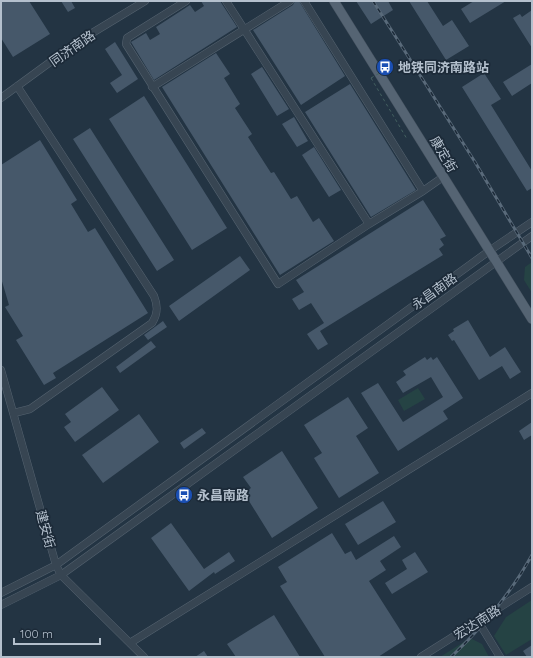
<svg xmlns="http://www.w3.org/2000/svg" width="533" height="658" font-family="Quicksand,'Noto Sans SC',sans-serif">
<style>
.green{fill:#254344}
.building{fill:#46586a}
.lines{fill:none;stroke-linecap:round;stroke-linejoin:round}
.minor-casing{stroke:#556370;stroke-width:8}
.major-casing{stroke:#44515f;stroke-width:10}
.path{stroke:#436060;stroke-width:1;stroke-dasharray:3 3;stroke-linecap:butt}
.minor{stroke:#374552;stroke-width:7}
.major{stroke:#556473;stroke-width:9}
.rail-casing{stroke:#596a7a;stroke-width:3}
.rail{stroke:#1c2a38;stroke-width:1.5;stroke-dasharray:4.5;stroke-linecap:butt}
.path-bridge{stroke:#436060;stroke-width:1;stroke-dasharray:3 3;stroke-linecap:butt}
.labels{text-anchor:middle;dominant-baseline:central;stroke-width:3.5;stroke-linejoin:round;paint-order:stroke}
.street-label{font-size:13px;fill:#b4c0cd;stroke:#1c2a38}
.poi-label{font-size:13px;font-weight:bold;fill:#b4c0cd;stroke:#1c2a38;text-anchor:start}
</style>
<rect width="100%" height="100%" fill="#233443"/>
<path class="green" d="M532 262V293L524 280 525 267Z
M418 388 425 399 404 411 398 400Z
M532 600V639L506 655 494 636 506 617Z
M470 638 482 644 489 657H440Z"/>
<path class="building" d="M3 1H29L50 34 13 57 1 38V2Z
M61 1H71L75 8 68 12Z
M201 1H220L237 27 154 80 131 42 146 33 150 40 160 34 156 27 190 5 195 12 204 6Z
M295 1H299L345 76 301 105 253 30 293 5Z
M356 1H388L393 10 371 24Z
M409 1H427L443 26 452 20 469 46 446 60Z
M474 1H506L470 23 461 9Z
M532 10V48L513 18 520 14 522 17Z
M115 42 138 79 117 93 110 83 122 75 105 49Z
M216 53 230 74 224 78 240 104 235 108 252 134 248 137 271 173 274 172 291 199 297 196 313 222 319 218 334 241 280 275 162 87Z
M532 64V83L512 96 503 82Z
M262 67 289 109 277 116 251 74Z
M484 73 501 99 491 105 532 171V188L527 191 462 87Z
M350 84 416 190 371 217 305 112Z
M144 96 227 228 192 250 109 119Z
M294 117 308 141 297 147 282 124Z
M90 128 174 260 157 271 73 139Z
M40 140 77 200 71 204 88 232 95 228 148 313 53 373 56 378 44 385 16 340 23 336 5 307 9 305 1 278V165Z
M314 147 341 190 329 197 302 155Z
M423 200 446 236 440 239 444 245 439 249 443 255 320 331 328 344 318 350 307 334 324 323 311 303 299 310 292 299 304 292 296 280Z
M240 256 250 270 179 321 169 306Z
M468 320 490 357 505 347 521 372 510 379 502 366 479 380 454 340 452 341 448 335 454 331 453 329Z
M163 321 167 327 148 340 144 335Z
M151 341 156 347 120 373 116 367Z
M425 357 427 360 431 357 433 360 437 357 463 398 443 411 448 419 398 451 361 393 378 383 403 422 443 397 431 377 403 393 396 382 406 375 403 371Z
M102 387 119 410 75 442 64 427 71 422 65 414Z
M348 397 368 428 356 436 379 473 339 498 314 458 322 453 304 425Z
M139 414 159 442 103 483 82 455Z
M532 422V435L524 440 519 431Z
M202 428 206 433 184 449 180 443Z
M282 451 318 508 272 538 244 493 251 488 243 477Z
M383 501 396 522 358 545 345 524Z
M171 523 204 569 229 552 235 561 215 574 214 572 189 591 151 538Z
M332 533 345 554 351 551 356 560 394 536 401 547 380 561 386 570 369 581 406 639 378 657H325L280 586 287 582 278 567Z
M415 552 428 572 392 594 385 583 407 569 402 560Z
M274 615 300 657H236L227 644Z
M532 645V657H527L523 651Z
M204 651 208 657H195Z"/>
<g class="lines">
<defs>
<path id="minor" d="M186 1 127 38 126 44 278 284 369 224
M226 1 369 224 423 191 443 177
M304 1 423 191
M152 87 290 1
M1 98 79 41 145 1
M1 370 56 565 61 575 144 657
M14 413 30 409 152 323C158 314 158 306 154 296L17 86
M1 593 56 565 489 251 532 222
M1 605 61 575 532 236
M478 621 500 657
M130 643 532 393
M421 657 532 587"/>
<path id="major" d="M334 1 532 319"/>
</defs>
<use href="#minor" class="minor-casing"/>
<use href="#major" class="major-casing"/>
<path class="path" d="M371 78 407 139"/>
<use href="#minor" class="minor"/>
<use href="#major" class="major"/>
<defs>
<path id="rail" d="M373 1 475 162 532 258
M451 657C483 627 511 593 532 555"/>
</defs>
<use href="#rail" class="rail-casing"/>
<use href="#rail" class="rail"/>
<path class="path-bridge" d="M371 78 390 67"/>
</g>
<defs>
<symbol id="bus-disc" viewBox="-11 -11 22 22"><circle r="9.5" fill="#1a4fb4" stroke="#1c2a38"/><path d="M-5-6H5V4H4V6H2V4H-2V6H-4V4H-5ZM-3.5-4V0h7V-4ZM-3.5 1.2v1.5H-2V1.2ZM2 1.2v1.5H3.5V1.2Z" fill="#fff"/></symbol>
</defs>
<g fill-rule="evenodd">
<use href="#bus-disc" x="375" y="57" width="20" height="20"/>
<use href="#bus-disc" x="174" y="485" width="20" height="20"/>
</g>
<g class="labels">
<g class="street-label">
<text transform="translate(72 48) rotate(-35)">同济南路</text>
<text transform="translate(444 154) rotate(59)">康定街</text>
<text transform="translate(434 291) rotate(-36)">永昌南路</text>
<text transform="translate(46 529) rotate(75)">建安街</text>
<text transform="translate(477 622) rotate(-32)">宏达南路</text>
</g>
<g class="poi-label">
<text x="398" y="67">地铁同济南路站</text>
<text x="197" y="495">永昌南路</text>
</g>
</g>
<rect width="533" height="658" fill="none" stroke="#b4c0cd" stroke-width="4"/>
<path d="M14 638v6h86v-6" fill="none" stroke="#b4c0cd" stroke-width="2"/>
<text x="20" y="638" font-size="12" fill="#b4c0cd" stroke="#1c2a38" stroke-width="3" paint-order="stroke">100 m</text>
</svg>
